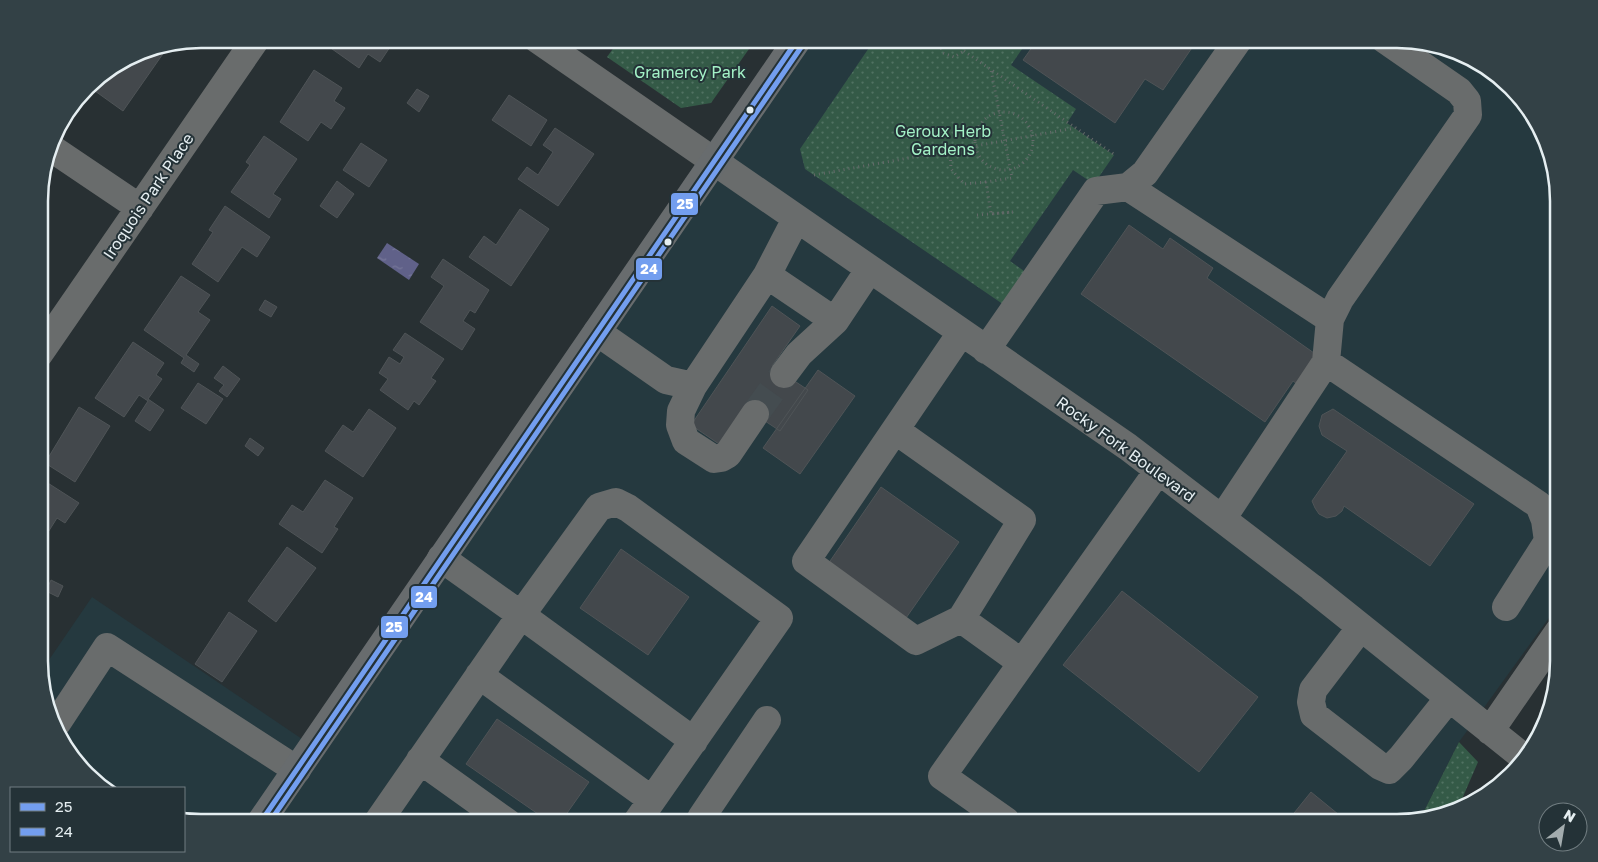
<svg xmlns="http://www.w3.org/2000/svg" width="1598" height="862" font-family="'Golos Text',sans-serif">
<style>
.built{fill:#25393f}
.green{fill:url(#green-dots)}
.water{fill:url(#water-ripples)}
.building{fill:#43484c;stroke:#4f5457}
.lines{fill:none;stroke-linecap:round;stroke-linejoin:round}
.minor-tunnel{stroke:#444c50;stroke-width:28;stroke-dasharray:28 14;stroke-linecap:butt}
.path{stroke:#656a6a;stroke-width:3;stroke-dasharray:1 4;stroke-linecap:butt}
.minor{stroke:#696c6c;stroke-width:28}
.major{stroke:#686c6e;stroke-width:28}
.bus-1-casing{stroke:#243237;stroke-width:9}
.bus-2-casing{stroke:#243237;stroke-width:9}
.bus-1{stroke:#739eef;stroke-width:5}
.bus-2{stroke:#739eef;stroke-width:5}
.bus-dot{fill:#e5eef1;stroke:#243237;stroke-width:2}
.labels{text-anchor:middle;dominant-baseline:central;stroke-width:4;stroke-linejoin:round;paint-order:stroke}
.park-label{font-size:16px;fill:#a4f2c7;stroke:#243237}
.street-label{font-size:16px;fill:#e5eef1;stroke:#243237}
.rim{fill:none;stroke:#e5eef1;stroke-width:2.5}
.line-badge{stroke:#243237;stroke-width:2}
.badge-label{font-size:14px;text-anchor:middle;font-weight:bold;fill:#fff}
</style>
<defs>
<pattern id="green-dots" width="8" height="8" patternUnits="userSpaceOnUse" patternTransform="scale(1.25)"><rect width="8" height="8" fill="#345a47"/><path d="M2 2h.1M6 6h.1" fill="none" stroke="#517262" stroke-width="1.8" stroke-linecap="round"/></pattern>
<pattern id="water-ripples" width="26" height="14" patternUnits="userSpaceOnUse" patternTransform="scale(1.25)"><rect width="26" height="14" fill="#606189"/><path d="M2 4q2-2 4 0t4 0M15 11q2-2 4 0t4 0" fill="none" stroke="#77789a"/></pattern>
</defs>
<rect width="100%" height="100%" fill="#283033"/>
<path class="built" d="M789 39H1397L1469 56 1532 111 1558 180 1559 604 1459 742 1420 819 1407 823H201L184 819V788H107L72 760 40 683V673L92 597 302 739Z"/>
<path class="green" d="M620 39H756L711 103 681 108 607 57Z
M875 39H1029L1011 65 1076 109 1067 123 1114 155 1094 184 1073 170 1010 261 1035 279 1013 311 805 169 800 149Z
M1459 742 1478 762 1459 806 1420 819Z"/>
<path class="water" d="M387 243 419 264 409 280 377 258Z"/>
<path class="building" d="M329 39H378L390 47 380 62 368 54 359 68 325 44Z
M1038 39H1198L1163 90 1145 79 1115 123 1023 60Z
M165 46 167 48 123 111 88 86 94 79 139 51Z
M314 70 342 88 334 101 345 108 331 129 321 122 308 141 280 122Z
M417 89 429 96 419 112 407 103Z
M509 95 547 120 531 146 492 120Z
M555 128 594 154 558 206 518 179 527 167 538 175 553 152 543 145Z
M264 136 297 159 273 194 281 199 269 218 231 192 250 165 246 162Z
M361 143 387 160 369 187 343 170Z
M337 181 354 194 337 218 320 206Z
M225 206 270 237 257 257 242 247 218 282 192 264 213 232 209 230Z
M520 209 549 229 511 286 469 257 484 236 496 245Z
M1129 225 1163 249 1170 238 1213 268 1207 278 1324 360 1304 389 1293 381 1265 422 1081 294Z
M443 259 489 290 475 313 470 310 463 321 475 329 462 350 420 322 444 286 431 277Z
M181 276 210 295 198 312 210 320 186 355 199 364 194 372 181 363 184 358 144 330Z
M265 300 277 307 271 317 259 310Z
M772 306 800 326 772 366 808 390 780 431 744 407 719 444 691 425Z
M405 333 444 359 431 378 436 381 419 405 414 401 408 410 380 390 388 379 379 373 389 357 400 364 404 357 393 350Z
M133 342 164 363 156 375 162 379 148 399 164 410 150 431 135 421 148 401 139 395 124 417 95 398Z
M223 366 240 379 227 397 219 391 224 385 214 378Z
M818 370 855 396 800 474 763 448Z
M198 383 223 399 206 424 181 408Z
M79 407 110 426 75 482 45 463Z
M369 409 396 428 363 477 325 451 343 425 353 432Z
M1333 409 1474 504 1430 566 1344 506 1342 511 1336 516 1327 518 1319 514 1315 508 1312 501 1347 451 1322 435 1319 426 1322 415Z
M250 438 264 448 258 456 245 446Z
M40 478 79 503 65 523 57 518 40 545Z
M325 480 353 498 334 527 338 529 322 553 279 524 292 505 303 512Z
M881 487 959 542 906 618 828 564Z
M287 547 316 568 276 622 248 601Z
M621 549 689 597 648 655 580 608Z
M51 580 63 586 58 597 46 591Z
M1122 591 1258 697 1199 772 1063 665Z
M229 612 257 631 222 682 195 664Z
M497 719 589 782 560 823H551L466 764Z
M1311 792 1349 823H1286Z
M1365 815 1374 823H1359Z"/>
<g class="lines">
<path class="minor-tunnel" d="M755 414 784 374"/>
<path class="path" d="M942 39 940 45 943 53 954 57 964 51V39
M964 51 1115 155
M975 141a29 29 0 1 1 58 0a29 29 0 1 1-58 0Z
M950 150 951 169 964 184 986 182
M814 175 1075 128
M977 215 1013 212 991 214 986 182 1012 178 991 70"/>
<path class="minor" d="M537 39 1128 447 1311 587 1522 756
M51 148 140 208
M1128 187 1330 319
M767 275 796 219
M597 332 666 380 693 386
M961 333 806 561 916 641 961 619 1022 663
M986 350 1096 191 1128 187 1145 173 1239 39
M39 354 256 39
M1326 362 1539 505 1545 520 1548 541 1506 607
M784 374 799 354 835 321 869 270
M755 414 728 454 721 458 714 459 686 441 680 425 681 411 693 386 767 275 835 321
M895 430 1022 520 961 619
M1222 519 1326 362 1330 319 1340 299 1468 115 1467 101 1459 91 1384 39
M441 558 521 615 599 507 616 502 628 508 779 618 636 823
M1361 627 1313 690 1311 702 1314 715 1380 766 1389 770 1401 758 1449 698
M479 675 652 800
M57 723 107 647 297 770
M1490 731 1559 631
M420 760 508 823
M701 818 767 720
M377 823 521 615 694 741
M1004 823 1006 821 942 776 1158 471"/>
<path class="major" d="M260 823 798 39"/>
<defs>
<path id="bus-1" d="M260 823 798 39"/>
<path id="bus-2" d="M269 823 804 43"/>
</defs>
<use href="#bus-1" class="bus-1-casing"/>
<use href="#bus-2" class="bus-2-casing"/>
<use href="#bus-1" class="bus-1"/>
<use href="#bus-2" class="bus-2"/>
</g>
<g class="bus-dot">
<circle cx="750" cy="110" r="4.5"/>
<circle cx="668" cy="242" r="4.5"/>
</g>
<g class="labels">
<g class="park-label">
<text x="690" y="72">Gramercy Park</text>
<text x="943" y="131">Geroux Herb<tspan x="943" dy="18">Gardens</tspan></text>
</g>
<g class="street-label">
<text transform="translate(148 196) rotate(-56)">Iroquois Park Place</text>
<text transform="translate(1126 449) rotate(36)">Rocky Fork Boulevard</text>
</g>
</g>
<path d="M0 0H1598V862H0ZM201 48H1397A153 153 0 0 1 1550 201V661A153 153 0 0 1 1397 814H201A153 153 0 0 1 48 661V201A153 153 0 0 1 201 48Z" fill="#334146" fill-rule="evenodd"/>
<path class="rim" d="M201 48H1397A153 153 0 0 1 1550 201V661A153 153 0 0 1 1397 814H201A153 153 0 0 1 48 661V201A153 153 0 0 1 201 48Z"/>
<g class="line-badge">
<rect x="670" y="192" width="29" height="24" rx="5" fill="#739eef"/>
<rect x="635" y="257" width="28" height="24" rx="5" fill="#739eef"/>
<rect x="410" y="585" width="28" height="24" rx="5" fill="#739eef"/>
<rect x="380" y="615" width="29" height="24" rx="5" fill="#739eef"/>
</g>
<g class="badge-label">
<text x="685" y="209">25</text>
<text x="649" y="274">24</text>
<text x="424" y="602">24</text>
<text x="394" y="632">25</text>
</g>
<rect x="10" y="787" width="175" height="65" fill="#243237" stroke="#717d81"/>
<rect x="20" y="803" width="25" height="8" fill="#739eef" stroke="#717d81"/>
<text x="55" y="812" font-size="15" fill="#e5eef1">25</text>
<rect x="20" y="828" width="25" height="8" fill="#739eef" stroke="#717d81"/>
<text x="55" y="837" font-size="15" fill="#e5eef1">24</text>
<g transform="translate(1563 827) rotate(31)"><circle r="24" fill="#243237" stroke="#717d81"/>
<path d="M0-4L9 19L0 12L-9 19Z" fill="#a3acae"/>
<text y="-8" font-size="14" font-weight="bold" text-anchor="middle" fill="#e5eef1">N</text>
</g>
</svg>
